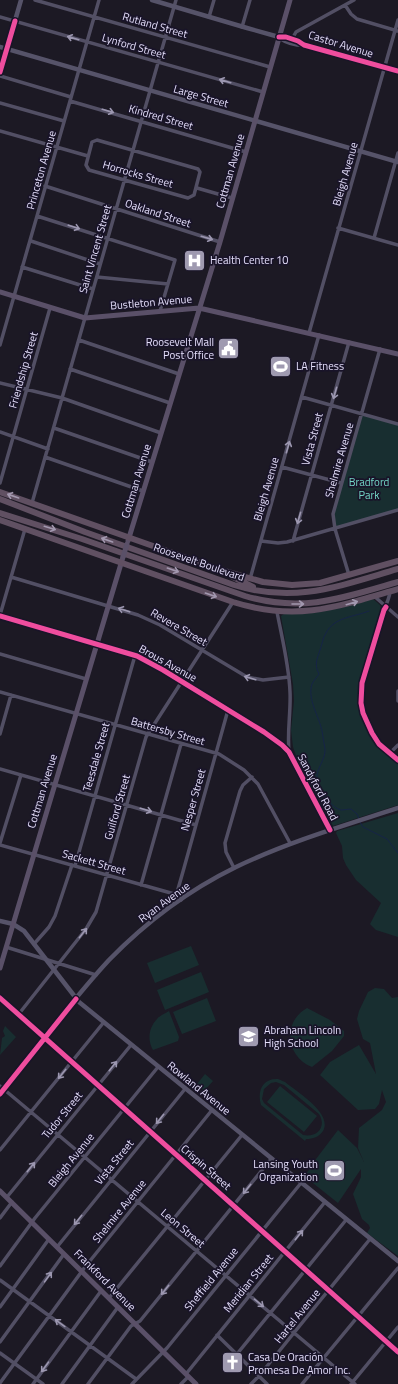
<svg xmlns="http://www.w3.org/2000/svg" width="398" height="1384" font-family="'Titillium Web',sans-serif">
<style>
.green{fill:#182e30;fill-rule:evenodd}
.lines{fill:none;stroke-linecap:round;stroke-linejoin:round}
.stream{stroke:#162447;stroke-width:1}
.street{stroke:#524f64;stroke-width:3.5}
.secondary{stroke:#565369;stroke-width:4.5}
.primary{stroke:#5a5068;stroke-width:5}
.highway{stroke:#605062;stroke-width:6}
.primary-bridge{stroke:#5a5068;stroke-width:5}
.cycleway-casing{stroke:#191429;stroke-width:8}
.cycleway{stroke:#ef4d9e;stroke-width:5}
.oneway{stroke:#9c97b0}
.oneway2{stroke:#a298af}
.labels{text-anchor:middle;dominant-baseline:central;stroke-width:3.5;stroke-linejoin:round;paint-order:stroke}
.street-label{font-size:11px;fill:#e5dffc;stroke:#191429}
.poi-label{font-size:11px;fill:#e5dffc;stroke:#191429;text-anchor:start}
.park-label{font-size:11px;fill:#72d5c5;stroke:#191429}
</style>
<rect width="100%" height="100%" fill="#1c1924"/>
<path class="green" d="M362 414 398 424V510L335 529 333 514Z
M373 599 380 605 381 608C377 623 372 637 368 652 359 684 352 712 374 741 381 750 390 757 398 764V805L333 826 299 764 293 747 291 730 294 701 293 684 281 616 284 614C315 615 343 608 373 599Z
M398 813V937L376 930 370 924 381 903 356 880 346 865 343 858 342 846 336 833 337 831Z
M191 946 199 965 155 983 147 963Z
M201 972 209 992 165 1010 157 990Z
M375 988 384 989 392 998 398 997V1256L367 1233 370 1228 369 1225 362 1219 353 1194 361 1177V1169L338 1203 304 1176 313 1165V1163L338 1130 357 1148 364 1162 358 1148 359 1128 382 1110 386 1102 382 1090 379 1104 375 1109 358 1110 320 1075 330 1062 359 1045 376 1074 370 1043 363 1039 357 1019 359 1011 368 992Z
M207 998 216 1021 182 1034 173 1012Z
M307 1008 330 1020 344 1031V1036L332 1051 312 1067C286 1057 282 1022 307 1008Z
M169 1011 179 1037 178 1041 153 1050C147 1040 149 1027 157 1019 160 1015 165 1014 169 1011Z
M5 1026 16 1037 0 1055 2 1038 5 1036 3 1031Z
M205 1074 213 1081 204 1091 197 1084Z
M278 1079 285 1082C297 1092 333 1113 323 1131 319 1137 313 1139 306 1139L305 1141 261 1105C257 1092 262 1078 278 1079ZM276 1082 284 1085 319 1114C327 1127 317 1138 303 1135L264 1103 262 1099 264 1089 271 1083Z
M280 1086 317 1116 304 1132 267 1102Z"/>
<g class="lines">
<path class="stream" d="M359 819 357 814 351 809C348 809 345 810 342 810 333 810 318 789 317 781 315 769 326 760 325 749 324 743 323 737 322 731 319 716 307 699 312 684 314 680 317 677 319 674 314 665 317 659 320 650 322 645 323 637 326 633 334 617 354 617 369 611
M360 822 363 827 387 839 398 853"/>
<path class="street" d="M35 0 270 67
M345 5 351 14 357 19 398 31
M0 17 263 92
M209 17 214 0
M242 27 250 0
M292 39 296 32 354 0
M0 76 71 97
M70 101 246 152
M0 103 64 121
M0 131 88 156
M97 140 198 169 200 172 194 195 188 198 89 170 86 165 92 142Z
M45 186 220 242
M197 188 232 198
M37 216 175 260 160 311
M338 228 398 245
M374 238 398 153
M31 241 100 264
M22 267 93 289
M97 277 168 284
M309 333 398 20
M79 340 179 374
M0 345 99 0
M70 369 170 403
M0 383 62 398 161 433
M302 397 398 424
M54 428 152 462
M0 432 48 449
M45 457 143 491
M282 467 341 483
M0 483 50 308
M32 503 176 0
M261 541 278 543 287 542 398 510
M293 541 349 342
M349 575 335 529 333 514 380 349
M11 577 138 615 160 625 247 677 263 680 289 677
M250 579 319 335
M390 592C389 600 385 607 382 614 370 656 345 707 380 744 385 750 392 755 398 760
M374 596 398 617
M277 612C282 638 289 665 290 692 291 712 287 731 289 751
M0 615 25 529
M0 616 137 656 163 670 264 732 282 745 289 752 330 830
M0 654 86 679
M398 691V701
M0 692 219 754 244 770 258 784 290 843
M0 734 11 695
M390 753 398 745
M0 769 196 825
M0 843 21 775
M0 845 178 895 181 900
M75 866 134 659 137 656
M234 868 226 852 225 843 240 791 243 785 252 777
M141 885 181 744
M178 895V889L184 868 228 710
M34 944 49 927 55 916 72 865
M6 947 96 975
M0 998 398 1352
M18 1015 86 929 96 912 146 737 233 602
M0 1086 355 1384
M0 1150 104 1022
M7 1197 131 1045
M0 1218 12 1202
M57 1247 185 1089
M0 1266 35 1218 158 1067
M0 1280 136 1379
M109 1298 242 1135
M0 1307 49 1239
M217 1335 267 1384
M0 1342 64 1254
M0 1353 43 1384
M237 1354 346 1220
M186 1374 325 1202
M0 1383 85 1267 212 1110
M33 1384 101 1291
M62 1384 118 1307
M88 1384 131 1326 140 1321 271 1159
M132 1384 167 1348 301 1183
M181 1384 188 1377
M251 1384 259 1376 370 1239
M302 1384 398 1268
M351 1384 398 1327"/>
<path class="secondary" d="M152 0 247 28 279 37H286L298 41 304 45 398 71
M280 38C287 43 295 45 304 45
M0 47 398 162
M0 72 21 0
M0 921 13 924 24 931 79 1002 398 1261
M0 1094C36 1049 70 1002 109 960 145 923 189 890 236 867 288 842 343 826 398 808"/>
<path class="primary" d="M0 292 85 318 199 308 398 354
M128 541 220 242 290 0
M0 968 123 557
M0 1191 196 1384"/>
<path class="highway" d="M0 492 221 570 263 582 292 585 320 583 398 561
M0 499 85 532 234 585C295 604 339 586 398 569
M0 513 82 539 245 596C302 613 343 598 398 582
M0 520 233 602C296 622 338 607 398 589
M233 577 253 587"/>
<path class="primary-bridge" d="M123 557 127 544"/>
<defs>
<path id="cycleway" d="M279 37H286L298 41 304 45 398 71
M0 72 15 21
M386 607 384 610 362 683 361 703 363 713 372 733 379 744 398 760
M0 616 137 656 163 670 264 732 282 745 289 752 330 830
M0 998 398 1352
M0 1094 76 999"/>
</defs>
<use href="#cycleway" class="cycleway-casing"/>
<use href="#cycleway" class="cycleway"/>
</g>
<defs><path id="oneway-shaft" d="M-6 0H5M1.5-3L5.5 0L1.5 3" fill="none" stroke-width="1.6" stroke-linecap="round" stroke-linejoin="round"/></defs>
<g class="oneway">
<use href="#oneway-shaft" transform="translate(73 38) rotate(-164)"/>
<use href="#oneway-shaft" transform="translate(225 81) rotate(-164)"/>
<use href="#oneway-shaft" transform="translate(108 111) rotate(16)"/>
<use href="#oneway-shaft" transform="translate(74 227) rotate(18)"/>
<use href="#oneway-shaft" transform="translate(207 238) rotate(16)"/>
<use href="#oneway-shaft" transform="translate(335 393) rotate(106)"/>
<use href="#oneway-shaft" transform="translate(288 447) rotate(-74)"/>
<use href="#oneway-shaft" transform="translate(299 518) rotate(106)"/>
<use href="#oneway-shaft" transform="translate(124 610) rotate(-162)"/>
<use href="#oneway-shaft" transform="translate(250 678) rotate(-163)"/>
<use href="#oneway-shaft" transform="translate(146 810) rotate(16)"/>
<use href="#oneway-shaft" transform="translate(83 933) rotate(-52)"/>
<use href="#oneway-shaft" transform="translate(113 1066) rotate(-51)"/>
<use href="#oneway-shaft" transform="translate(62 1074) rotate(129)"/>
<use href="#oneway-shaft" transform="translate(160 1119) rotate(129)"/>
<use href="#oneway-shaft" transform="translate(31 1167) rotate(-51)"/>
<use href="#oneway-shaft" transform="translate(247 1189) rotate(129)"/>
<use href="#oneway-shaft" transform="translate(78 1220) rotate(129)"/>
<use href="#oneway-shaft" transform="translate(299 1235) rotate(-51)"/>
<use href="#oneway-shaft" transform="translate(48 1277) rotate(-54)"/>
<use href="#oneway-shaft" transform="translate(165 1290) rotate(129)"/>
<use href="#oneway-shaft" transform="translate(259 1303) rotate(40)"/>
<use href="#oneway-shaft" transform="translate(60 1323) rotate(-144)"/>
<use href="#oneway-shaft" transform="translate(45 1367) rotate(126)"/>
</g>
<g class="oneway2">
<use href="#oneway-shaft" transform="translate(13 496) rotate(-161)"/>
<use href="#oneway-shaft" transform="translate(50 528) rotate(17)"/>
<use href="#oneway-shaft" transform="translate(107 540) rotate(-161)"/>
<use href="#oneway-shaft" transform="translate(173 570) rotate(19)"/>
<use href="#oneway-shaft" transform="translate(211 595) rotate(19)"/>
<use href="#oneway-shaft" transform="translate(352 603) rotate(-16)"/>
<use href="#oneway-shaft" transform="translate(298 604)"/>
</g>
<defs>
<symbol id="hospital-square" viewBox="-11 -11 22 22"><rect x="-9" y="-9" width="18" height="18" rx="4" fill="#9f9ab0" stroke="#191429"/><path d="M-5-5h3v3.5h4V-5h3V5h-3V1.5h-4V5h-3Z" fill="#fff"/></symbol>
<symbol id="civic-square" viewBox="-11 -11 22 22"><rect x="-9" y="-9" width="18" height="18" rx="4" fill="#9f9ab0" stroke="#191429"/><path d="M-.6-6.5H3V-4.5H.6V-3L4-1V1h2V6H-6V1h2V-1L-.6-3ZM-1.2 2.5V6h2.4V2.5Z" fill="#fff"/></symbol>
<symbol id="stadium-square" viewBox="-11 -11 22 22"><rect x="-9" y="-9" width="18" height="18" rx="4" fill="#9f9ab0" stroke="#191429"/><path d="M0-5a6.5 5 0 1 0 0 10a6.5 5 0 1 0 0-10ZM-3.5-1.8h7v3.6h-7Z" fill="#fff"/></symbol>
<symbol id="school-square" viewBox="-11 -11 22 22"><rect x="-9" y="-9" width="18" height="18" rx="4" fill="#9f9ab0" stroke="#191429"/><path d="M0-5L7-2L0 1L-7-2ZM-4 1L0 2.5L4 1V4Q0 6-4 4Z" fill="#fff"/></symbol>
<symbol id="church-square" viewBox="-11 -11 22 22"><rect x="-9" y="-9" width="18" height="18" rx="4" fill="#9f9ab0" stroke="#191429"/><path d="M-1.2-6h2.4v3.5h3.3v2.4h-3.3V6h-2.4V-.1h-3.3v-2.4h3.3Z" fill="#fff"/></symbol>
</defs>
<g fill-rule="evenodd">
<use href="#hospital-square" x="182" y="248" width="25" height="25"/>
<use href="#civic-square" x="216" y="336" width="25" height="25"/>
<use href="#stadium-square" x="268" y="354" width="25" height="25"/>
<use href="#school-square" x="236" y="1024" width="25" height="25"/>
<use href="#stadium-square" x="322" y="1158" width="25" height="25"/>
<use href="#church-square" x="220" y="1350" width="25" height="25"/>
</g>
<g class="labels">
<g class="street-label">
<text transform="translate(155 25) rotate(16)">Rutland Street</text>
<text transform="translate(341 44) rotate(17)">Castor Avenue</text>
<text transform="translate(134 46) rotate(16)">Lynford Street</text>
<text transform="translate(201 96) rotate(16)">Large Street</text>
<text transform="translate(161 117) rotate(16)">Kindred Street</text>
<text transform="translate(41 170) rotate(-74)">Princeton Avenue</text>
<text transform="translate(230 171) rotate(-74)">Cottman Avenue</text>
<text transform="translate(138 174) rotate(16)">Horrocks Street</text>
<text transform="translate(345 174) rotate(-74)">Bleigh Avenue</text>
<text transform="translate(158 213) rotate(18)">Oakland Street</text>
<text transform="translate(95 249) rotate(-74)">Saint Vincent Street</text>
<text transform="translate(151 302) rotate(-5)">Bustleton Avenue</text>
<text transform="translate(23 370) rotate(-74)">Friendship Street</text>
<text transform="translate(312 439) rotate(-75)">Vista Street</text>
<text transform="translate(339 460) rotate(-74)">Shelmire Avenue</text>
<text transform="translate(136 481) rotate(-73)">Cottman Avenue</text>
<text transform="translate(266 489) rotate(-74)">Bleigh Avenue</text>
<text transform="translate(199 562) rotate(19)">Roosevelt Boulevard</text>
<text transform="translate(179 627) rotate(30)">Revere Street</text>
<text transform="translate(168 663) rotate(29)">Brous Avenue</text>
<text transform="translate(168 731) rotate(16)">Battersby Street</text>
<text transform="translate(96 757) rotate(-74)">Teesdale Street</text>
<text transform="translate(318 787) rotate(62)">Sandyford Road</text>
<text transform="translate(42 791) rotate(-73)">Cottman Avenue</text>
<text transform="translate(193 800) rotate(-74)">Nesper Street</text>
<text transform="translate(117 807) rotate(-74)">Guilford Street</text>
<text transform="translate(94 862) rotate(16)">Sackett Street</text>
<text transform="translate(164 902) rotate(-36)">Ryan Avenue</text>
<text transform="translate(199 1088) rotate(39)">Rowland Avenue</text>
<text transform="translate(62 1115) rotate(-51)">Tudor Street</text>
<text transform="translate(71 1160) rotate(-51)">Bleigh Avenue</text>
<text transform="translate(114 1162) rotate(-51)">Vista Street</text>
<text transform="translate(206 1167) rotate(41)">Crispin Street</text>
<text transform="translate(119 1211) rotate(-51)">Shelmire Avenue</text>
<text transform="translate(183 1228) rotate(40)">Leon Street</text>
<text transform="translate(211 1279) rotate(-51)">Sheffield Avenue</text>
<text transform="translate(105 1280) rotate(45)">Frankford Avenue</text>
<text transform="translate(248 1283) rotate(-51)">Meridian Street</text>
<text transform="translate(297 1316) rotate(-51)">Hartel Avenue</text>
</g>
<g class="poi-label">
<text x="210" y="260">Health Center 10</text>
<text x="214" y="342" text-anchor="end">Roosevelt Mall<tspan x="214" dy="13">Post Office</tspan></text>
<text x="296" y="366">LA Fitness</text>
<text x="264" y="1030">Abraham Lincoln<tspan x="264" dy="13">High School</tspan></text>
<text x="318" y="1164" text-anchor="end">Lansing Youth<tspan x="318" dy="13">Organization</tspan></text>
<text x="248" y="1357">Casa De Oración<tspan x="248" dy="13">Promesa De Amor Inc.</tspan></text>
</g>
<g class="park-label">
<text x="369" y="482">Bradford<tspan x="369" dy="13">Park</tspan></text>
</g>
</g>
</svg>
